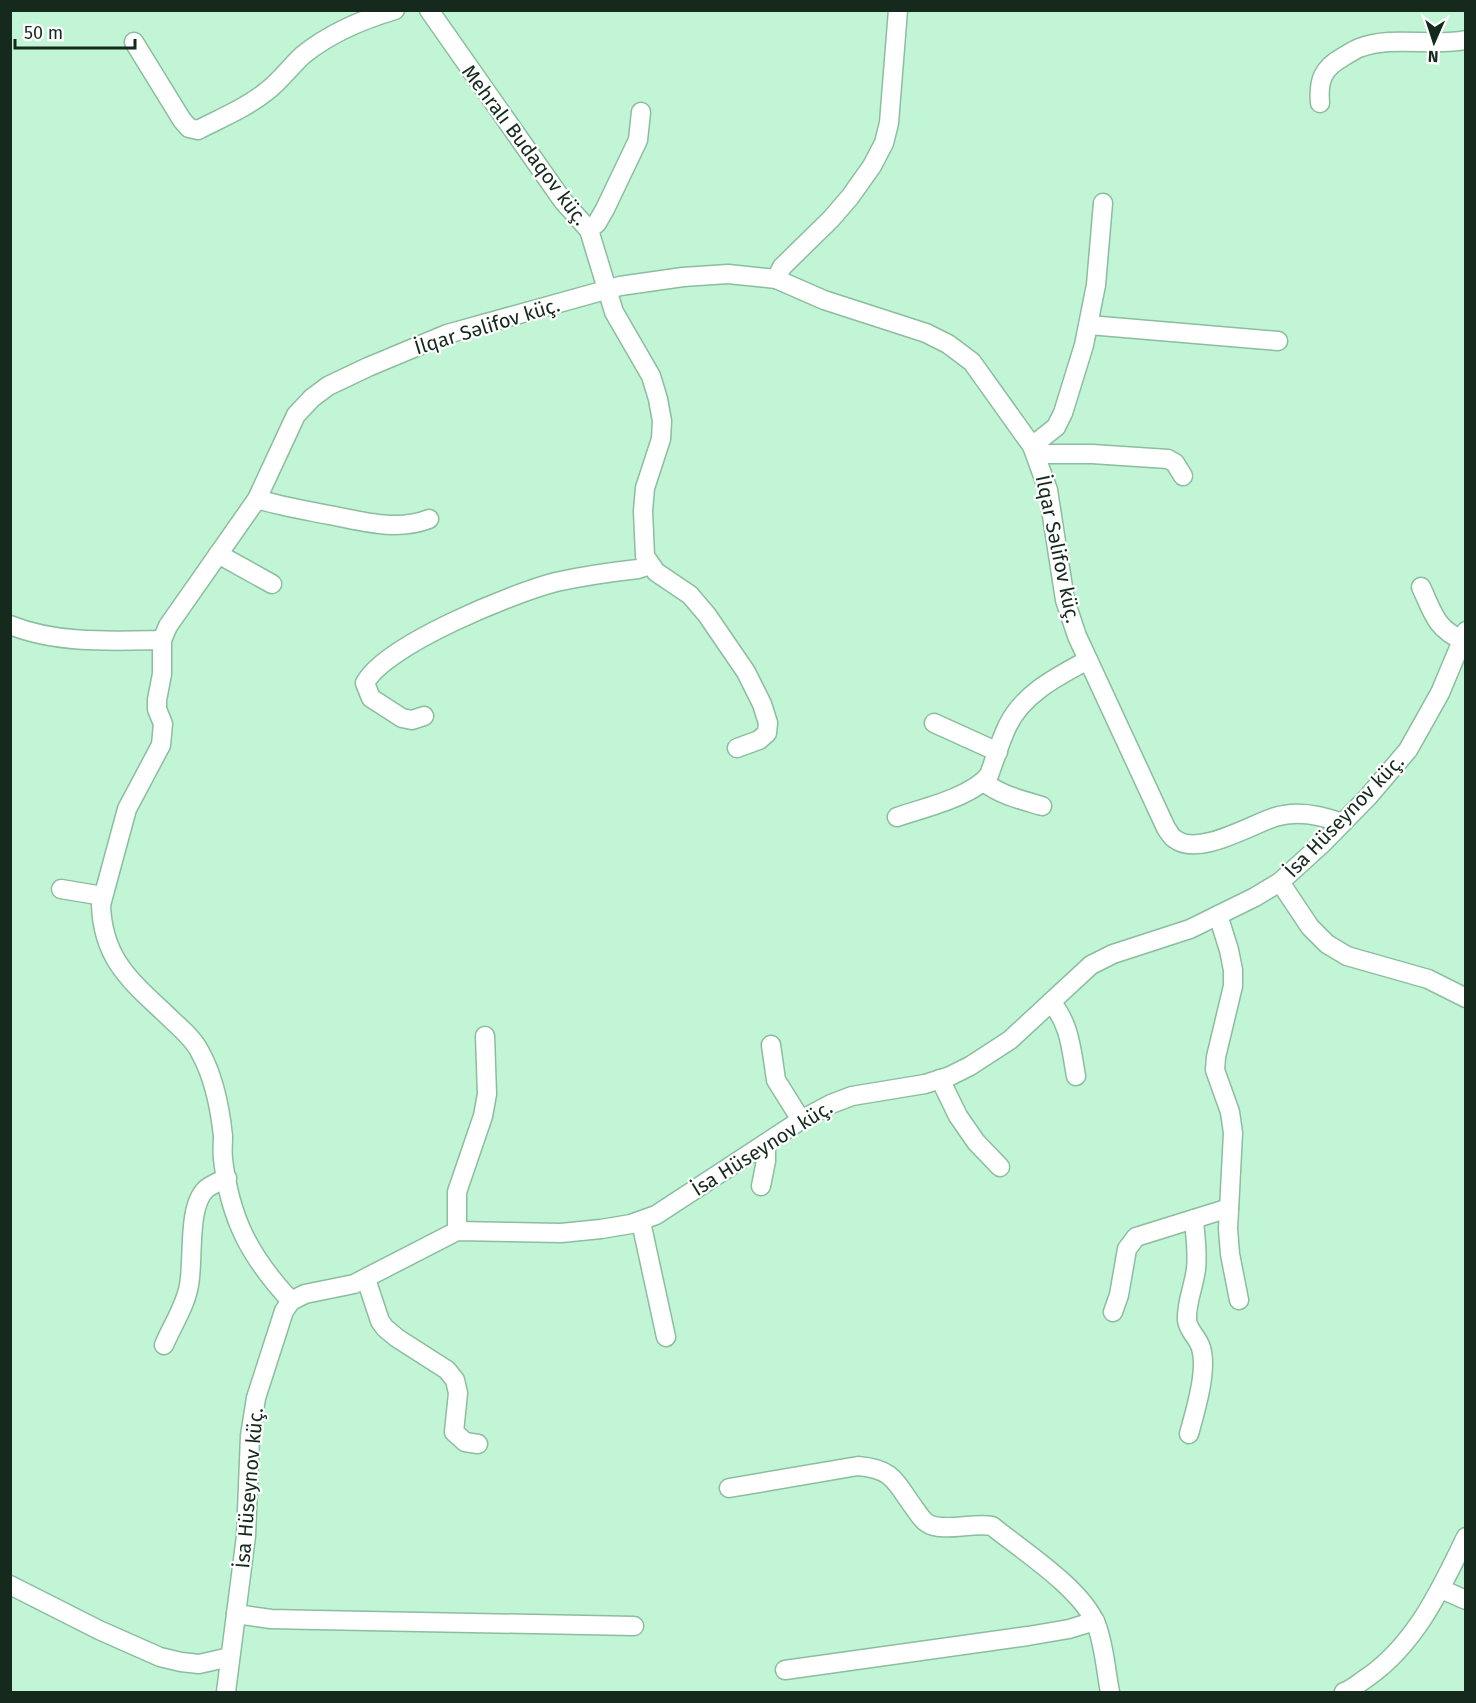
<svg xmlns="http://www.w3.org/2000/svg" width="1476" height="1703" viewBox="0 0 1476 1703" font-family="'Fira Sans',sans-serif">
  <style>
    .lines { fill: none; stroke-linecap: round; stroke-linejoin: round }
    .minor-casing { stroke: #8bbd9f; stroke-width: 21 }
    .minor { stroke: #fff; stroke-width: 18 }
    .labels { text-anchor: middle; stroke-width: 4.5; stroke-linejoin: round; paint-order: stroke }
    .street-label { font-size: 20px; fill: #15291d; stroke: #fff }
  </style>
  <rect width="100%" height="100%" fill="#c1f5d5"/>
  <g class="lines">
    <g class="minor-casing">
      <g id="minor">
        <path d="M429,10L563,201L589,230L614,312L651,376L658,399L662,421L661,439L645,488L643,511L645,556L656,572L690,595L707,615L746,672L762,704L768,723L767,733L759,740L737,748"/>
        <path d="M134,42L182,120L189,128L198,130C221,118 246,108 267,91C280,81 291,66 303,55C329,34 364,19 395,10"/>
        <path d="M1320,103C1318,80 1323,68 1343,57C1348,54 1354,50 1359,48C1393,35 1431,47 1466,40"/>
        <path d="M589,230L597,223L605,209L638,140L641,112"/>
        <path d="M776,279L782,267L831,219L850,197L872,166L884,143L889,123L898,10"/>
        <path d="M1089,325L1278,341"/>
        <path d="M1032,446L1056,427L1063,413L1084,345L1096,285L1103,203"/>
        <path d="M1036,454H1092L1168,459L1175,463L1183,476"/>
        <path d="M257,499C280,506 304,510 329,515C362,521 396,532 429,519"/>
        <path d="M218,554L272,584"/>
        <path d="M1421,587C1433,612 1435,628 1462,640"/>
        <path d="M10,625C57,644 112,641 162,640"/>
        <path d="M424,716L412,720L402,718L371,698L365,683C385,645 513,593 556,582C583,576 611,572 638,569L650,565"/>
        <path d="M934,723L998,752"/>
        <path d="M984,782C1000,795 1022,800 1042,806"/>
        <path d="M897,817C923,808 972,797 989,775C995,759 1000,742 1007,727C1022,694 1058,676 1088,660"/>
        <path d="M1280,882L1310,927L1327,944L1347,956L1428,979L1466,998"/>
        <path d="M61,889L103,896"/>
        <path d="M1218,915L1229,950L1233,970V986L1216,1057L1215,1070L1230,1112L1233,1133L1228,1229L1230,1254L1239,1300"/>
        <path d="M1051,1002C1070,1024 1071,1049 1076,1076"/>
        <path d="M771,1045L776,1080L801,1120"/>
        <path d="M940,1079L958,1116L976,1142L1000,1167"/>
        <path d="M761,1186L766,1161V1143"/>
        <path d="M641,1222L666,1337"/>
        <path d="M457,1231V1192L483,1116L487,1094L485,1036"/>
        <path d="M366,1279L380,1321L385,1328L397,1338L447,1370L455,1380L458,1393L454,1432L465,1442L478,1444"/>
        <path d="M291,1301C250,1257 230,1219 223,1159C222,1151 223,1144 223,1136C220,1108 214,1077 200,1052C194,1040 183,1030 173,1021C135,984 103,963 101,905L127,809L161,745L163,724L157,709V700L162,674V640L168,626L257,499L296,415L312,398L328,386L368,367L447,334L620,286L683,277L728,274L776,279L824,300L926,333L948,344L972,362L1032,446L1048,490L1065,600L1077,636L1166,828C1169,832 1171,837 1175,839C1198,857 1250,825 1275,817C1297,810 1321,815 1342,823"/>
        <path d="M1113,1312L1119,1295L1127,1249L1136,1237L1229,1208"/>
        <path d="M164,1345C172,1326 186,1305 189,1285C194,1259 187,1207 206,1189C211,1185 220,1181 227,1178"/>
        <path d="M1189,1434C1195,1412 1208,1370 1201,1348C1198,1337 1188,1331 1187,1320C1186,1303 1194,1286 1196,1269C1198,1253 1195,1235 1194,1219"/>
        <path d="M729,1488L858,1466C894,1469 895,1482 915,1509C918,1513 922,1520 927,1523C941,1533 974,1522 992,1526C1023,1551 1081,1588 1096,1624C1104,1643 1106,1672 1110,1692"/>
        <path d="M10,1585L99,1630L160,1657L181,1662L199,1664L230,1657"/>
        <path d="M1441,1589L1466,1600"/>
        <path d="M236,1614L271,1619L316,1620L634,1626"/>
        <path d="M785,1670L1028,1636L1069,1629L1095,1621"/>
        <path d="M226,1692L246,1536L250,1436L256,1398L284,1311L291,1301L305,1294L354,1284L457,1231L561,1233L601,1229L631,1224L656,1215L801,1120L831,1104L852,1096L925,1084L950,1076L970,1066L1010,1040L1091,965L1113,954L1190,929L1255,897L1280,882L1324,842L1368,797L1408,750L1440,693L1466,631"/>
        <path d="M1344,1692C1353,1689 1360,1682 1368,1677C1416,1643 1441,1589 1466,1537"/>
      </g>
    </g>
    <use href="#minor" class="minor"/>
  </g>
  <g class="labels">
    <g class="street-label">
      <text transform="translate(525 145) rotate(53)" y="7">Mehralı Budaqov küç.</text>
      <text transform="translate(487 326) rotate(-17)" y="7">İlqar Səlifov küç.</text>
      <text transform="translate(1058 549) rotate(78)" y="7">İlqar Səlifov küç.</text>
      <text transform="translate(1344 816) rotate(-46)" y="7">İsa Hüseynov küç.</text>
      <text transform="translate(762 1148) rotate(-32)" y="7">İsa Hüseynov küç.</text>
      <text transform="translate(249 1488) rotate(-85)" y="7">İsa Hüseynov küç.</text>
    </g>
  </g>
  <rect width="1476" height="1703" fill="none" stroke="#15291d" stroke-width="24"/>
  <g transform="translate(1434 42) rotate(183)" stroke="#ffffff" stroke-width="4.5" paint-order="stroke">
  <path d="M0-4.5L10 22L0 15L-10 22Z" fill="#15291d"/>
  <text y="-9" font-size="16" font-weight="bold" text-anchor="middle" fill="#15291d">N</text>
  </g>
  <path d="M15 39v9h120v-9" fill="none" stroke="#15291d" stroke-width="3"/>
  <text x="24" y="39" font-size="18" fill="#15291d" stroke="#ffffff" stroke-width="4.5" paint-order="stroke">50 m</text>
</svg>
